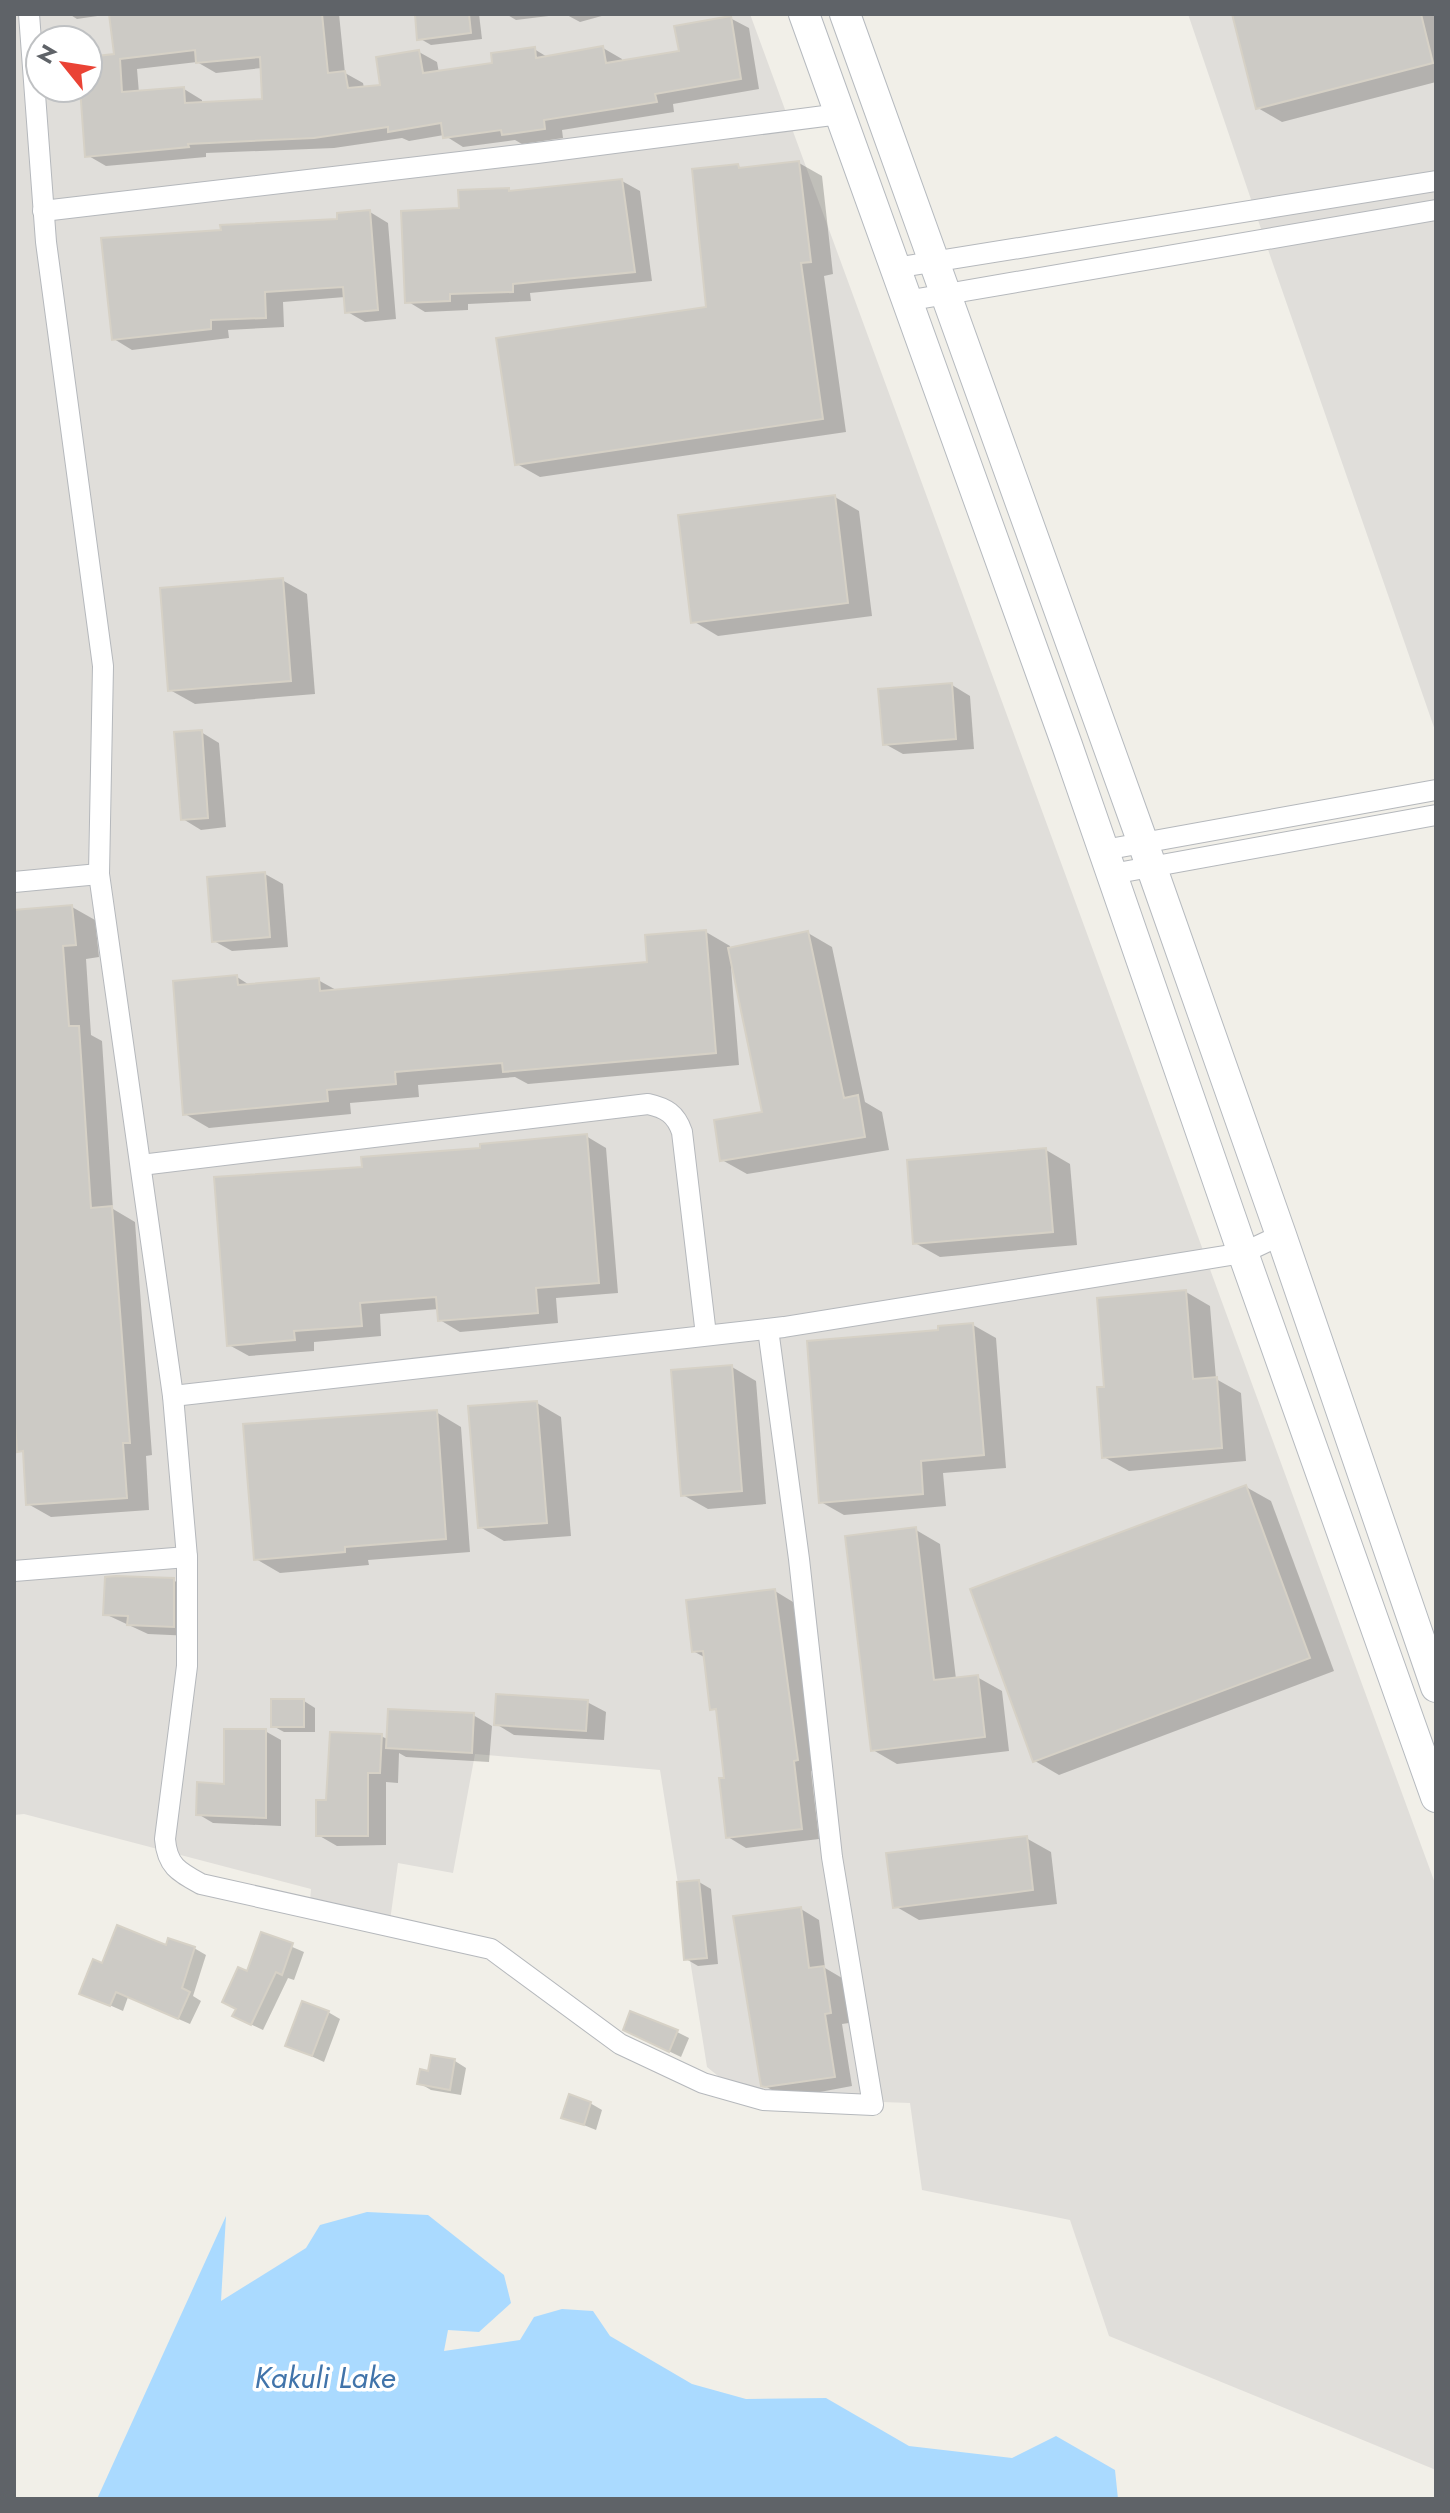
<svg xmlns="http://www.w3.org/2000/svg" width="1450" height="2513" viewBox="0 0 1450 2513" font-family="Jost,sans-serif">
  <style>
    .industrial { fill: #e0deda; fill-rule: evenodd }
    .water { fill: #aadaff }
    .shadow { fill: #0003; fill-rule: evenodd }
    .building { fill: #cccac5; stroke: #d6d1c6; stroke-width: 2; fill-rule: evenodd }
    .lines { fill: none; stroke-linecap: round; stroke-linejoin: round }
    .street-casing { stroke: #b5b8bc; stroke-width: 22 }
    .secondary-casing { stroke: #b6babf; stroke-width: 32 }
    .street { stroke: #fff; stroke-width: 20 }
    .secondary { stroke: #fff; stroke-width: 30 }
    .labels { text-anchor: middle; stroke-width: 7; stroke-linejoin: round; paint-order: stroke }
    .water-label { font-size: 30px; font-style: italic; fill: #4174aa; stroke: #fff }
  </style>
  <rect width="100%" height="100%" fill="#f1efe8"/>
  <g class="industrial">
    <path d="M14,14H750L1436,1886V2470L1109,2336L1070,2220L922,2190L910,2103L744,2097L707,2067L660,1770L475,1754L453,1873L398,1863L389,1928L309,1914L311,1889L24,1814L14,1815ZM40,40H88V88H40Z"/>
    <path d="M1188,14H1436V733L1273,264Z"/>
  </g>
  <path class="water" d="M367,2212L428,2215L504,2275L511,2303L479,2332L448,2330L444,2351L520,2340L534,2317L562,2309L593,2311L610,2336L692,2384L746,2399L826,2398L909,2446L1012,2458L1056,2436L1115,2470L1118,2499H97L226,2216L221,2301L306,2248L320,2225Z"/>
  <g class="shadow">
    <path d="M69,14H339L345,73L363,83L364,88L383,86L419,52L437,62L439,73L494,65L534,49L549,58L603,48L622,59V62L681,53L730,18L749,28L759,89L673,104L674,112L562,130L563,138L522,144L515,140L463,147L444,135L409,141L402,138L334,148L206,153V157L106,166L87,155L82,90L79,88H88V59L116,56L111,14L77,19ZM197,62L216,73L262,68L264,101L202,104V100L184,89L139,93L137,69Z"/>
    <path d="M417,14H479L482,39L431,45L419,38Z"/>
    <path d="M506,14H565L516,20Z"/>
    <path d="M565,14H609L580,22Z"/>
    <path d="M1234,14H1436V82L1282,122L1258,108Z"/>
    <path d="M799,163L822,176L833,274L824,276L846,432L540,477L517,464L708,308L738,166L744,170Z"/>
    <path d="M622,181L640,191L652,281L530,293L531,301L468,304V310L425,312L407,301L461,210L508,190L514,193Z"/>
    <path d="M370,212L388,223L396,319L365,322L346,311L345,297L283,302L284,327L228,330L229,338L132,350L114,339L340,221Z"/>
    <path d="M835,497L859,511L872,616L718,636L693,621Z"/>
    <path d="M282,580L307,594L315,694L195,704L170,690Z"/>
    <path d="M952,685L970,696L974,749L903,754L885,744Z"/>
    <path d="M201,732L219,743L226,827L201,830L183,819Z"/>
    <path d="M265,874L283,884L288,947L232,951L214,941Z"/>
    <path d="M72,907L95,920L99,957L86,959L91,1035L102,1041L113,1209L135,1222L152,1455L146,1456L149,1510L51,1517L28,1504L25,1454L19,1450L14,1379V912Z"/>
    <path d="M706,932L730,946V950L808,933L832,947L865,1102L882,1112L889,1150L747,1174L722,1160L764,1113L734,967H731L739,1065L528,1084L515,1077L418,1085L419,1097L350,1103L351,1114L209,1128L185,1114L237,977L251,986L318,980L338,991L649,964Z"/>
    <path d="M586,1136L606,1148L618,1293L556,1298L558,1323L460,1332L440,1320L439,1309L380,1314L381,1336L314,1342V1351L249,1356L229,1345L364,1169Z"/>
    <path d="M1046,1150L1070,1164L1077,1245L940,1257L915,1243Z"/>
    <path d="M1186,1292L1210,1306L1216,1379L1241,1393L1246,1461L1129,1471L1104,1457L1106,1388Z"/>
    <path d="M973,1325L996,1338L1006,1468L943,1473L946,1506L844,1515L821,1502L940,1332Z"/>
    <path d="M732,1367L756,1381L766,1504L708,1509L683,1495Z"/>
    <path d="M537,1403L561,1417L571,1536L504,1541L480,1527Z"/>
    <path d="M436,1412L461,1427L470,1552L368,1560L369,1565L280,1573L256,1559Z"/>
    <path d="M1246,1487L1271,1501L1334,1671L1059,1775L1035,1761Z"/>
    <path d="M916,1530L940,1544L956,1679L977,1677L1002,1691L1009,1751L897,1764L873,1750Z"/>
    <path d="M173,1580L192,1591V1636L148,1634L105,1614Z"/>
    <path d="M775,1591L793,1602L816,1770L811,1771L819,1839L746,1848L728,1837L726,1779L719,1712L712,1708L706,1658L693,1651Z"/>
    <path d="M304,1701L315,1708V1732H284L273,1726Z"/>
    <path d="M587,1702L606,1712L604,1740L514,1735L496,1724Z"/>
    <path d="M473,1715L492,1726L489,1762L406,1757L399,1753L398,1783L386,1782V1845L337,1846L318,1835L328,1802L381,1736L389,1740Z"/>
    <path d="M265,1731L281,1740V1826L213,1823L198,1814L226,1786Z"/>
    <path d="M1026,1838L1051,1852L1057,1904L919,1920L895,1906Z"/>
    <path d="M699,1882L711,1889L718,1964L698,1966L686,1959Z"/>
    <path d="M801,1909L819,1920L825,1968L842,1978L849,2023L842,2024L852,2086L793,2097L781,2095L763,2085Z"/>
    <path d="M262,1934L304,1952L294,1980L288,1978L263,2030L246,2022L238,2009Z"/>
    <path d="M167,1948H194L206,1955L193,1996L201,2001L190,2024L128,1997L123,2011L82,1993Z"/>
    <path d="M328,2012L340,2019L324,2062L287,2045Z"/>
    <path d="M677,2032L689,2038L681,2057L637,2036Z"/>
    <path d="M433,2057L455,2061L466,2068L461,2095L431,2090L419,2083L430,2073Z"/>
    <path d="M590,2103L602,2110L596,2130L564,2117Z"/>
  </g>
  <g class="building">
    <path d="M109,14H322L328,73L345,71L348,88L380,85L376,57L419,50L423,73L492,63L491,53L535,47L536,58L603,46L606,63L679,51L674,26L731,16L741,79L655,94L657,102L544,120L545,129L502,135L501,130L443,138L441,123L388,132V127L314,138L188,144L189,147L85,157L80,88H88V57L114,54ZM195,50L196,63L260,57L262,99L185,103L184,87L122,92L120,59Z"/>
    <path d="M415,14H469L471,33L417,40Z"/>
    <path d="M1232,14H1421L1433,63L1256,109Z"/>
    <path d="M799,161L811,262L801,263L823,419L515,465L496,338L706,307L692,169L738,164L739,168Z"/>
    <path d="M622,179L635,272L513,284V292L450,294V301L405,303L401,211L459,208L458,190L509,188V191Z"/>
    <path d="M370,210L378,310L345,313L343,287L265,292L266,318L211,320V329L112,340L101,238L221,230L220,225L337,219V213Z"/>
    <path d="M835,495L848,603L691,623L678,515Z"/>
    <path d="M283,578L291,681L168,691L160,588Z"/>
    <path d="M952,683L956,739L883,745L878,689Z"/>
    <path d="M202,730L208,818L181,820L174,732Z"/>
    <path d="M265,872L270,937L212,942L207,877Z"/>
    <path d="M72,905L76,945L63,946L69,1026H79L91,1208L112,1206L130,1443H123L127,1498L26,1505L23,1451L17,1452L14,1407V910Z"/>
    <path d="M706,930L716,1053L503,1072L502,1063L395,1072L396,1084L327,1090L328,1101L183,1115L173,981L237,975L238,985L319,978L320,991L647,962L645,935Z"/>
    <path d="M808,931L844,1098L858,1095L865,1137L720,1161L714,1120L762,1112L728,948Z"/>
    <path d="M587,1134L599,1283L536,1288L538,1313L438,1321L436,1297L360,1303L362,1326L294,1331L295,1340L227,1346L214,1177L362,1167L361,1157L480,1148V1144Z"/>
    <path d="M1046,1148L1053,1232L913,1244L907,1160Z"/>
    <path d="M1186,1290L1193,1379L1217,1377L1222,1448L1102,1458L1097,1387H1104L1097,1298Z"/>
    <path d="M973,1323L984,1455L921,1461L923,1494L819,1503L807,1341L938,1330V1326Z"/>
    <path d="M732,1365L742,1491L681,1496L671,1370Z"/>
    <path d="M537,1401L547,1523L478,1528L468,1406Z"/>
    <path d="M437,1410L446,1539L345,1547V1552L254,1560L243,1424Z"/>
    <path d="M1246,1485L1310,1658L1033,1762L970,1589Z"/>
    <path d="M916,1527L934,1680L978,1675L985,1737L871,1751L845,1536Z"/>
    <path d="M116,1576L174,1578V1627L127,1625L128,1616L103,1615L105,1577Z"/>
    <path d="M775,1589L798,1760L794,1761L802,1829L726,1838L719,1778H724L716,1709L710,1710L703,1651L692,1652L686,1600Z"/>
    <path d="M496,1694L588,1700L586,1731L494,1725Z"/>
    <rect x="271" y="1699" width="33" height="28"/>
    <path d="M388,1709L474,1713L472,1753L386,1748Z"/>
    <path d="M224,1729H266V1818L196,1815L197,1782L224,1784Z"/>
    <path d="M330,1732L382,1734L380,1773H368V1836H316V1800H326Z"/>
    <path d="M1027,1836L1033,1890L893,1908L886,1853Z"/>
    <path d="M699,1880L707,1958L684,1960L677,1882Z"/>
    <path d="M801,1907L809,1968L824,1966L831,2013L825,2014L835,2077L765,2087L761,2086L733,1916Z"/>
    <path d="M117,1925L166,1945L168,1938L195,1947L182,1988L190,1992L178,2019L116,1992L110,2006L79,1994L93,1959L102,1963Z"/>
    <path d="M261,1932L293,1943L282,1975L276,1972L251,2025L232,2016L236,2009L222,2002L238,1967L247,1971Z"/>
    <path d="M302,2001L329,2011L312,2056L285,2046Z"/>
    <path d="M630,2011L678,2030L669,2052L623,2030Z"/>
    <path d="M431,2055L455,2059L450,2090L417,2084L420,2069L428,2071Z"/>
    <path d="M569,2094L591,2102L584,2125L561,2118Z"/>
  </g>
  <g class="lines">
    <g class="street-casing">
      <g id="street">
        <path d="M29,14L46,242L103,666L99,874L173,1396L187,1557V1666L165,1839C167,1866 179,1872 201,1884L491,1949L620,2044L703,2083L763,2100L873,2105L832,1857L799,1559L768,1329"/>
        <path d="M43,211L537,153L840,114"/>
        <path d="M895,268L1436,181"/>
        <path d="M906,301L1436,210"/>
        <path d="M1104,850L1436,790"/>
        <path d="M1112,874L1436,815"/>
        <path d="M14,882L99,874"/>
        <path d="M141,1165L648,1104C666,1108 676,1114 682,1132L706,1335"/>
        <path d="M173,1396L784,1327L1243,1253L1281,1235"/>
        <path d="M14,1571L187,1557"/>
      </g>
    </g>
    <g class="secondary-casing">
      <g id="secondary">
        <path d="M804,14L1067,745L1243,1253L1436,1797"/>
        <path d="M845,14L1143,843L1281,1235L1436,1687"/>
      </g>
    </g>
    <use href="#street" class="street"/>
    <use href="#secondary" class="secondary"/>
  </g>
  <g class="labels">
    <g class="water-label">
      <text x="325" y="2388">Kakuli Lake</text>
    </g>
  </g>
  <rect width="1450" height="2513" fill="none" stroke="#5f6368" stroke-width="32"/>
  <g transform="translate(64 64) rotate(300)"><circle r="38" fill="#ffffff" stroke="#bfc1c3" stroke-width="2"/>
  <path d="M0-6L14 30L0 20L-14 30Z" fill="#ea4335"/>
  <text y="-12" font-size="22" font-weight="bold" text-anchor="middle" fill="#5f6368">N</text>
  </g>
</svg>
